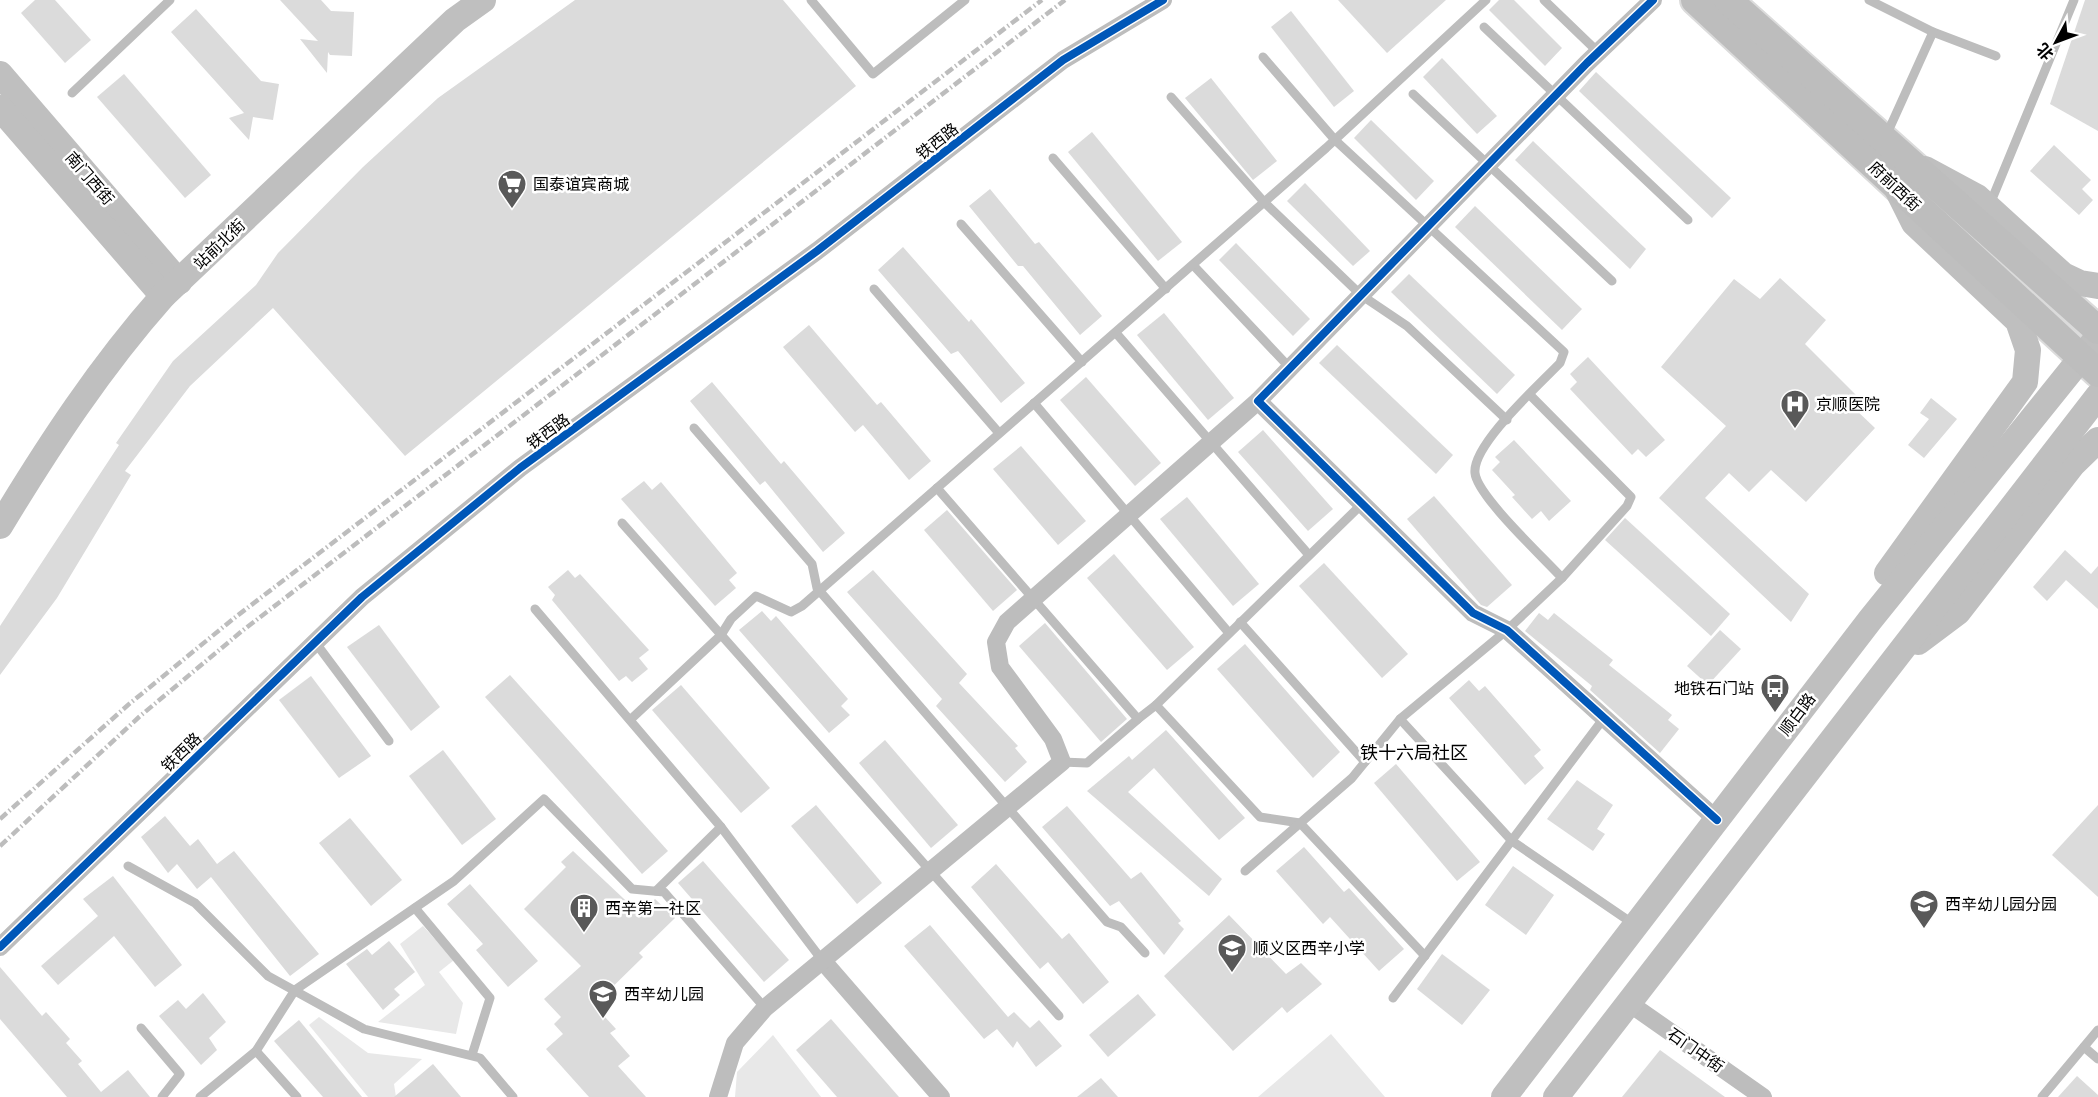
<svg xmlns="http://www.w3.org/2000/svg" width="2098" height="1097" viewBox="0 0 2098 1097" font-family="Raleway,'Noto Sans SC',sans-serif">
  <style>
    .green { fill: #e8e8e8 }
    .building { fill: #dbdbdb }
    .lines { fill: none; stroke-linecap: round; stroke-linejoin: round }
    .primary-casing { stroke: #dbdbdb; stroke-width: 32 }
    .lane { stroke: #bdbdbd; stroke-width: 9 }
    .street { stroke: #bdbdbd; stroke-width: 18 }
    .secondary { stroke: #bfbfbf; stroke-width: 26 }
    .primary { stroke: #bdbdbd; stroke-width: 28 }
    .rail { stroke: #bdbdbd; stroke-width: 4.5; stroke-dasharray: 9 3 1.5 3; stroke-linecap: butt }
    .cycleway-casing { stroke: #fff; stroke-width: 11 }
    .cycleway { stroke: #0057b8; stroke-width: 8 }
    .labels { text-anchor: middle; stroke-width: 5; stroke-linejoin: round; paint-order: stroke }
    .street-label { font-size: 16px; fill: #000; stroke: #fff }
    .poi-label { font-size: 16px; fill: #000; stroke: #fff; text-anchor: start }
    .neighbourhood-label { font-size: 18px; fill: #000; stroke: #fff }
  </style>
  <rect width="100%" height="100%" fill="#fff"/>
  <g class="green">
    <path d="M423,926L454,960L439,972L463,1003L456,1034L378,1022L425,985L400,944Z"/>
    <path d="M319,1017L368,1053L422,1059L394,1084L396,1097H368L309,1025Z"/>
    <path d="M1331,1034L1385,1097H1258Z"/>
    <path d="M773,1035L821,1097H735L737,1072Z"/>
  </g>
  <g class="building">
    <path d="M35,0H55L91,40L65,63L21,13Z"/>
    <path d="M280,0H321L331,11L354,12L352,56L330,55L328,52L327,73L300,39L318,41Z"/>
    <path d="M575,0H783L856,86L405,456L273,308L190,386L125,471L131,475L57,598L0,675V626L119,445L116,443L173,361L256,285L278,253L363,167L438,98Z"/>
    <path d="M1338,0H1446L1387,53Z"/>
    <path d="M1499,0H1514L1562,48L1545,66L1489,10Z"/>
    <path d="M2085,0H2098V131L2050,104Z"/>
    <path d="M196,9L261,81L279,84L273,120L253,117L249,140L229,118L244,113L171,32Z"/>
    <path d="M1291,11L1354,91L1334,107L1271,27Z"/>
    <path d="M1442,58L1497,116L1477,134L1423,77Z"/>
    <path d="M1596,72L1731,198L1712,218L1579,91Z"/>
    <path d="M124,74L211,175L185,198L97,97Z"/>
    <path d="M1211,78L1277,161L1253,180L1185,98Z"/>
    <path d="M1371,120L1434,181L1416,200L1354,138Z"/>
    <path d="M1092,132L1182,242L1158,261L1068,152Z"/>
    <path d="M1533,141L1646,249L1630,269L1515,160Z"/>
    <path d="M2054,145L2091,180L2082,189L2093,200L2079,215L2030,171Z"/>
    <path d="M1305,183L1370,251L1353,266L1287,201Z"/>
    <path d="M990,189L1035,244L1039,242L1102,316L1080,335L1023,266H1018L969,206Z"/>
    <path d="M1475,206L1582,309L1562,330L1455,227Z"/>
    <path d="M1236,243L1310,319L1293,336L1219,260Z"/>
    <path d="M903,247L969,322L971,319L1025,383L1001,403L958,351L951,354L878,270Z"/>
    <path d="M1409,274L1515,375L1497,394L1391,292Z"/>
    <path d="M1780,278L1826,320L1805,344L1860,399L1854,408L1875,428L1806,502L1771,470L1749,492L1729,473L1705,498L1809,594L1791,622L1659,498L1726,426L1661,367L1734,279L1760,299Z"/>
    <path d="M1164,313L1234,398L1208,420L1137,335Z"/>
    <path d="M809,325L877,405L881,402L931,461L909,480L863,425L855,432L783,347Z"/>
    <path d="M1337,345L1453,455L1436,474L1319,363Z"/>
    <path d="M1588,357L1665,440L1646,457L1638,449L1632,455L1570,389L1577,382L1570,374Z"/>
    <path d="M1086,377L1161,463L1135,486L1060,400Z"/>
    <path d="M712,382L781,464L784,461L845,533L823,552L765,481L760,485L690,401Z"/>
    <path d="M1931,398L1957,419L1924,458L1908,445L1929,419L1920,413Z"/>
    <path d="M1263,430L1333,509L1308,531L1238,452Z"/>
    <path d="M1514,440L1571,501L1549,521L1541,511L1532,519L1512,497L1515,495L1492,470L1500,462L1495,457Z"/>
    <path d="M1021,446L1086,521L1058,545L993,469Z"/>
    <path d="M644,481L652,490L661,482L737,573L729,580L736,588L715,606L621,499Z"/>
    <path d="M1434,496L1512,585L1487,607L1481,605L1407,519Z"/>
    <path d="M1187,497L1259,584L1233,606L1160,519Z"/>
    <path d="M947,510L1017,590L993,611L924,530Z"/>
    <path d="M1625,518L1730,614L1711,636L1605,540Z"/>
    <path d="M2065,550L2091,574L2098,566V609L2066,580L2047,601L2033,587Z"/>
    <path d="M1114,554L1194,647L1167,670L1087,578Z"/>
    <path d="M1324,563L1408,654L1382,678L1299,586Z"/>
    <path d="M568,570L575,578L580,574L649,650L639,658L648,669L632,682L626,676L619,681L552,600L555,595L548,587Z"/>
    <path d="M873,570L967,674L959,683L1018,746L1015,748L1027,762L1005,782L936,706L942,699L847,592Z"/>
    <path d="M762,611L771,621L776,616L848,699L841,706L850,715L829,733L739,630Z"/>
    <path d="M1539,613L1548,620L1554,613L1613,660L1609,665L1672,715L1668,720L1679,729L1660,753L1590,690L1592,686L1525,631Z"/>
    <path d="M1045,623L1127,719L1101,742L1019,646Z"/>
    <path d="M379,625L440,707L411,731L347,647Z"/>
    <path d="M1720,630L1741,649L1708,685L1687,666Z"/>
    <path d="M1245,644L1340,752L1313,778L1217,669Z"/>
    <path d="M510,675L668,851L642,874L485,697Z"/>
    <path d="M311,676L371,756L339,778L279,700Z"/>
    <path d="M1469,680L1479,691L1485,686L1541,750L1534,756L1544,768L1525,785L1449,698Z"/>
    <path d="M681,685L770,788L741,813L652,710Z"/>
    <path d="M1166,730L1245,818L1219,840L1154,768L1128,792L1222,879L1209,896L1087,791L1129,756L1132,760Z"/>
    <path d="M885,740L958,825L931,848L859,763Z"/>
    <path d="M443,750L496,819L462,845L409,776Z"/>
    <path d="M1396,764L1480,862L1457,881L1374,783Z"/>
    <path d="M1577,780L1613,805L1597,829L1605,834L1593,851L1547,819Z"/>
    <path d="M816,805L882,883L857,904L791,826Z"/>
    <path d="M2098,805V897L2052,855Z"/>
    <path d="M1067,806L1131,879L1141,872L1181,921L1178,923L1184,929L1164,955L1119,901L1110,906L1042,827Z"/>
    <path d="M165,816L190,846L198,839L217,864L234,851L319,954L290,976L211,877L197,889L177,864L168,873L141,837Z"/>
    <path d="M350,818L402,880L371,906L319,843Z"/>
    <path d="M1304,847L1344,892L1349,888L1404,949L1379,971L1330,917L1323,924L1276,871Z"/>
    <path d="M573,851L640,914L655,899L675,918L639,953L643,957L594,1005L616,1029L610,1033L630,1056L618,1066L646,1097H589L546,1049L563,1034L554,1024L561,1017L544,999L581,966L524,909L566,867L561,862Z"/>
    <path d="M703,861L789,960L764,982L678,883Z"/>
    <path d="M996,864L1062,939L1069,933L1109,982L1083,1004L1048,962L1040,969L971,887Z"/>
    <path d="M1513,866L1554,895L1526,935L1485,905Z"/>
    <path d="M113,876L182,965L155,987L114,936L58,985L41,966L98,916L83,899Z"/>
    <path d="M470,884L538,961L508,987L476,950L483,944L447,904Z"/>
    <path d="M1229,915L1286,974L1301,963L1322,984L1287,1013L1282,1007L1233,1051L1164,976Z"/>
    <path d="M930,925L1008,1017L1014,1012L1030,1028L1039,1020L1062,1046L1036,1067L1017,1041L1013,1048L997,1029L984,1039L904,946Z"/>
    <path d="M389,941L415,972L394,989L400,995L383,1010L346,964L367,949L372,955Z"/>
    <path d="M1442,954L1490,990L1462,1025L1417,989Z"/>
    <path d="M0,967L42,1016L46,1012L70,1039L66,1043L82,1061L78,1064L101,1092L128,1070L150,1097H67L0,1019Z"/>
    <path d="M203,993L226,1022L209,1038L217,1050L201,1065L159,1016L178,1000L186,1009Z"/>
    <path d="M1138,994L1156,1015L1108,1057L1089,1035Z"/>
    <path d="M831,1019L899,1097H837L796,1050Z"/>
    <path d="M299,1020L362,1097H323L274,1041Z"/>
    <path d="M1660,1050L1725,1097H1622Z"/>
    <path d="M433,1064L461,1097H394Z"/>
    <path d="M2077,1076L2098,1095V1097H2058Z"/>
    <path d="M1101,1078L1118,1097H1077Z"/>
  </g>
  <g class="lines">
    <g class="primary-casing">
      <g id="primary">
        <path d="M1695,0L2098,373"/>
        <path d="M1728,0L2098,330"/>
      </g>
    </g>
    <g class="lane">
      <path d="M811,0L873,74L965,0"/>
      <path d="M1544,0L1598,52"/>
      <path d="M1869,0L1933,32L1996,56"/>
      <path d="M1484,27L1688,220"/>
      <path d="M72,93L170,0"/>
      <path d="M1413,94L1612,281"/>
      <path d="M1171,97L1264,202L1361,295L1407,326L1507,420"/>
      <path d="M1886,136L1933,32"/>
      <path d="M1053,158L1166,289"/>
      <path d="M1990,204L2074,0"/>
      <path d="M961,224L1082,362"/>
      <path d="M1193,265L1290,368"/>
      <path d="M874,289L999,433"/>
      <path d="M1116,333L1309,555"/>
      <path d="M1530,395L1631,497L1627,506L1562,578"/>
      <path d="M1034,403L1229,633"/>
      <path d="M694,428L812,564L817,588L1107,922L1121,927L1145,953"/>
      <path d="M937,488L1138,719L1156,705"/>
      <path d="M1362,504L1156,705L1260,817L1300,823L1425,956"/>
      <path d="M622,523L1059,1016"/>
      <path d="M535,609L721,827L822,960"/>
      <path d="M1240,622L1365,762"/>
      <path d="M315,642L389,741"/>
      <path d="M1400,719L1512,841L1635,925"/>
      <path d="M630,720L721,635L731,619L756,596L791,612L802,606L1326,148L1486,0"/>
      <path d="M1062,762L1087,763L1138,719"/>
      <path d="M128,866L195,903L268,976L364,1029L480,1058L513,1097"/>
      <path d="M1245,871L1352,778L1400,719L1507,630L1562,578C1544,558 1477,496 1475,473C1472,445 1539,385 1560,363L1564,352L1335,140L1263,57"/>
      <path d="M656,891L721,827"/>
      <path d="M415,908L490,998L472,1055"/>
      <path d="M1393,998L1604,718"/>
      <path d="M141,1028L180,1074L162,1097"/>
      <path d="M2084,1047L2098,1059"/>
      <path d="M256,1051L297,1097"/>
      <path d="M200,1097L256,1051L295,990L454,881L544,799L632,889L664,892L765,1008"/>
      <path d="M2042,1097L2098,1030"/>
    </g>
    <g class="street">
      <path d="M1653,0L1587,63L1258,401L1473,613L1507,630L1717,820"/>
      <path d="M0,947L362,597L520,468L817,251L1063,60L1163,0"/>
      <path d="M822,960L941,1097"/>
      <path d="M1629,1003L1763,1097"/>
      <path d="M718,1097L735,1043L765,1008L1062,762L1053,739L1000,667L996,642L1007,622L1258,401"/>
    </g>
    <g class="secondary">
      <path d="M0,74L179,282"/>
      <path d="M0,108L163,296"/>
      <path d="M1925,169L1977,197L2063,275L2080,283L2098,286"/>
      <path d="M0,526C49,445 100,367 163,296L455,20L483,0"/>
      <path d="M1887,573L2025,382L2028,350L2018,321L1914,223L1897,189"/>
      <path d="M1918,642L1958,612L2073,464L2098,440"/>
      <path d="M1504,1097L1870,620L2098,337"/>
      <path d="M1556,1097L2098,396"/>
    </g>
    <use href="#primary" class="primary"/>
    <g class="rail">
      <path d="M0,819L128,705L233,619L1042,0"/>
      <path d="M0,846L139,717L242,631L1065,0"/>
    </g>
    <g class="cycleway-casing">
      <g id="cycleway">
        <path d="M1653,0L1587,63L1258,401L1473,613L1507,630L1717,820"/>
        <path d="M0,947L362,597L520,468L817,251L1063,60L1163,0"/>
      </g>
    </g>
    <use href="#cycleway" class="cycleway"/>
  </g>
  <defs>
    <g id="supermarket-pin" transform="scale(1.5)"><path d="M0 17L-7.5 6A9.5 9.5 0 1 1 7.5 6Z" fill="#595959" stroke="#fff"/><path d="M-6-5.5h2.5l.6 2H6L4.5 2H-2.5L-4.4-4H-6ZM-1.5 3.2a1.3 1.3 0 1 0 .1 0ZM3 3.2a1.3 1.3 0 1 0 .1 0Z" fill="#fff"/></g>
    <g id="hospital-pin" transform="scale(1.5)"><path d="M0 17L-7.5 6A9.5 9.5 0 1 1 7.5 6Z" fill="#595959" stroke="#fff"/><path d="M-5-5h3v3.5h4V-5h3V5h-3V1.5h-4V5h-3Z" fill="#fff"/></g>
    <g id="bus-pin" transform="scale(1.5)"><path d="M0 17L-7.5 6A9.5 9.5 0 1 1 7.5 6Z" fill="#595959" stroke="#fff"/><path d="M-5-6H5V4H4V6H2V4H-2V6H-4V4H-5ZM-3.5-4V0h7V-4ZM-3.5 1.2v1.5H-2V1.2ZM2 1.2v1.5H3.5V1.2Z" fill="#fff"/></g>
    <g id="school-pin" transform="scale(1.5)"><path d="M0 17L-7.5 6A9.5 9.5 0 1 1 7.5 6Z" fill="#595959" stroke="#fff"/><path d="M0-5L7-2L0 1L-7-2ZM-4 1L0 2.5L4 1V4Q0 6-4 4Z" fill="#fff"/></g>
    <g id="building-pin" transform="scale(1.5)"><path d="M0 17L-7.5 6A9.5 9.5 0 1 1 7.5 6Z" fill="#595959" stroke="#fff"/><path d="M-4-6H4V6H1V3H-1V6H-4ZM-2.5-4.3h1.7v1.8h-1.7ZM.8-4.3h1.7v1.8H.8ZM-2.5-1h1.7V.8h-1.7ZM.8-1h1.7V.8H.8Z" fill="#fff"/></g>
  </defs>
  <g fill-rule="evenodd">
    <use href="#supermarket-pin" x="512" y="184"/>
    <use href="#hospital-pin" x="1795" y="404"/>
    <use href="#bus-pin" x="1775" y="688"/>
    <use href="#school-pin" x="1924" y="904"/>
    <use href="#building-pin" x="584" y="908"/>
    <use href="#school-pin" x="1232" y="948"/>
    <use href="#school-pin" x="603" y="994"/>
  </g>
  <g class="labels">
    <g class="street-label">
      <text transform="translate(937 141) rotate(-38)" y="6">铁西路</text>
      <text transform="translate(90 178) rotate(49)" y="6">南门西街</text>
      <text transform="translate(1895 186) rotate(43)" y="6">府前西街</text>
      <text transform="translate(219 244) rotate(-44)" y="6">站前北街</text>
      <text transform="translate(548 431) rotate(-36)" y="6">铁西路</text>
      <text transform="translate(1797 714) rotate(-53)" y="6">顺白路</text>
      <text transform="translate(181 752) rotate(-44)" y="6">铁西路</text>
      <text transform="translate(1696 1050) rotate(35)" y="6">石门中街</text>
    </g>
    <g class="poi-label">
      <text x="533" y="190">国泰谊宾商城</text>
      <text x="1816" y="410">京顺医院</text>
      <text x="1754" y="694" text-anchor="end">地铁石门站</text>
      <text x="1945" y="910">西辛幼儿园分园</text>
      <text x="605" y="914">西辛第一社区</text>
      <text x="1253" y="954">顺义区西辛小学</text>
      <text x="624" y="1000">西辛幼儿园</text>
    </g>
    <g class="neighbourhood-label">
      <text x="1414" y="759">铁十六局社区</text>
    </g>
  </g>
  <g transform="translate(2056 42) rotate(229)" stroke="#ffffff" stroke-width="4.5" paint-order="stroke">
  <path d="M0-4.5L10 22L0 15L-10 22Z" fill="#000000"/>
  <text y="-9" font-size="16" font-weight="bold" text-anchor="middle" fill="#000000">北</text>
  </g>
</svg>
